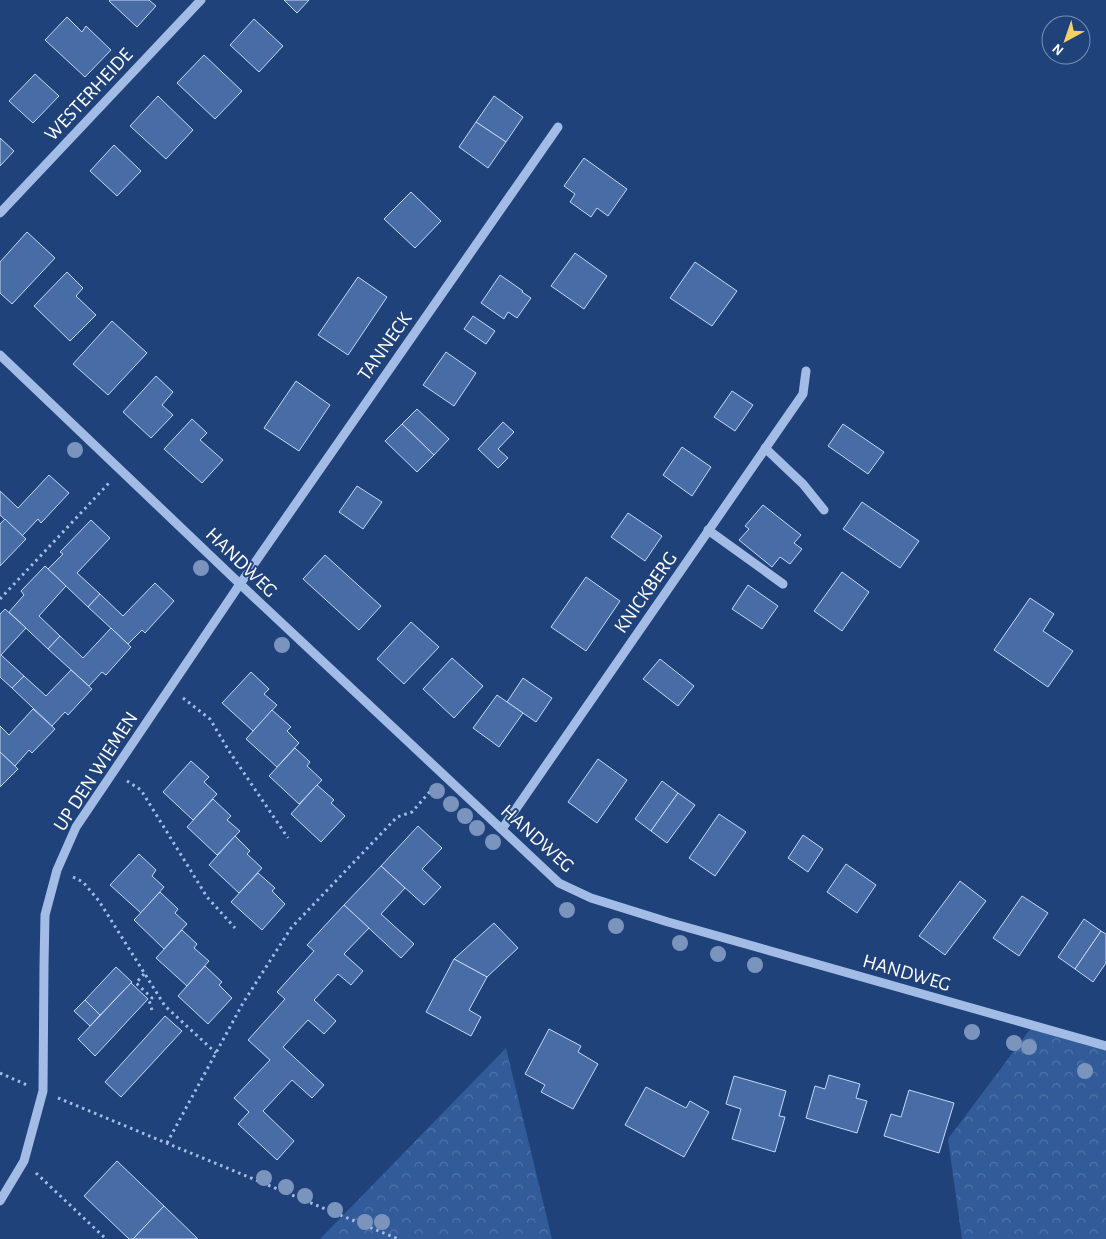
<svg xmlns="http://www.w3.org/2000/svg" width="1106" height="1239" viewBox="0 0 1106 1239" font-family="'Alegreya Sans',sans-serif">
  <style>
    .forest { fill: url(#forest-crowns) }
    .building { fill: #486ca5; stroke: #c5d8f5 }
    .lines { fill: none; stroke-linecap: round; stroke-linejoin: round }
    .path { stroke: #a2bce6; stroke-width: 3; stroke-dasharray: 2.5 4; stroke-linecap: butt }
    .minor { stroke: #a2bce6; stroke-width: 9 }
    .tree { fill: #7b94be }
    .labels { text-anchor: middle; stroke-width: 4; stroke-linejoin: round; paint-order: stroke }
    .street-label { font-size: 20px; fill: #fff; stroke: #20427b }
  </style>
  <defs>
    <pattern id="forest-crowns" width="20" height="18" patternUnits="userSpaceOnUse" patternTransform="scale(1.25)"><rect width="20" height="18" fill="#325b99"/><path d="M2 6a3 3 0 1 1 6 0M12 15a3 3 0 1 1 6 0" fill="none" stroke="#5174a8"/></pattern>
  </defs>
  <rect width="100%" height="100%" fill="#20427b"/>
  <g class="forest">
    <path d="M1031,1028L1106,1046V1239H962L948,1139Z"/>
    <path d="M506,1048L552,1239H320Z"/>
  </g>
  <g class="building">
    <path d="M110,0H149L156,6L137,27L109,1Z"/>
    <path d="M284,0H309L297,13Z"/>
    <path d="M67,17L82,32L86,26L111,50L85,77L45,40Z"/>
    <path d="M254,19L283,46L259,72L230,45Z"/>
    <path d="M204,55L242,91L215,119L177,83Z"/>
    <path d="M35,74L59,96L33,123L9,101Z"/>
    <path d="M158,96L193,130L166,159L130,126Z"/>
    <path d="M494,96L523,117L506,142L476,122Z"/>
    <path d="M476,122L506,142L488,168L459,147Z"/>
    <path d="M0,138L14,151L0,166Z"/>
    <path d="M114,145L141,171L117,196L90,171Z"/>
    <path d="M584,158L627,189L608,216L597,208L591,217L570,202L575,194L564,186Z"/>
    <path d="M411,192L441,221L415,248L384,219Z"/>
    <path d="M27,232L55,258L12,304L0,293V262Z"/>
    <path d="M575,253L607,276L584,309L551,286Z"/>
    <path d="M695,262L737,291L712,326L670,298Z"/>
    <path d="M67,272L83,288L76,296L96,315L70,341L34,306Z"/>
    <path d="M500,275L523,291L522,292L531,298L517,318L508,312L504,319L481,303Z"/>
    <path d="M358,277L387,297L348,355L318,335Z"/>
    <path d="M473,316L495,331L486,344L464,329Z"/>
    <path d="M112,321L147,353L108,395L73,364Z"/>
    <path d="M446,352L476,373L454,406L423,385Z"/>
    <path d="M156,376L173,392L162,405L173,415L151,438L123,412Z"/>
    <path d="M296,381L330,405L299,451L264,428Z"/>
    <path d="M732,391L753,405L735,431L714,417Z"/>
    <path d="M417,409L449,439L434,455L402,424Z"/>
    <path d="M192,419L207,433L200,440L223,460L202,483L164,449Z"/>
    <path d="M503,422L514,432L498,449L508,458L498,468L478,449Z"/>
    <path d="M402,424L434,455L417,472L385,441Z"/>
    <path d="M843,424L884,452L868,474L828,446Z"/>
    <path d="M682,447L711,467L692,496L663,475Z"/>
    <path d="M49,475L69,493L41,523L38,519L22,536L0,515V491L18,508Z"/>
    <path d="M357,486L382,502L363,529L339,512Z"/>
    <path d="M862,502L919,541L900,568L843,529Z"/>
    <path d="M763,505L801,535L794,543L802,549L790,564L780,557L772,567L739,540L749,529L745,526Z"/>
    <path d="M628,513L662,536L645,561L611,537Z"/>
    <path d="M5,519L26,539L0,566V524Z"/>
    <path d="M91,520L110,538L77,573L100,594L88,607L48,569L63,554L60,552Z"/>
    <path d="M325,555L381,606L359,630L303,579Z"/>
    <path d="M45,566L66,586L39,616L60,636L48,649L9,612L24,595L21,591Z"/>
    <path d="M842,572L869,592L842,631L814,611Z"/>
    <path d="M586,577L620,601L586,651L551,627Z"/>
    <path d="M155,583L174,601L145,633L142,630L128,644L88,607L100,594L123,616Z"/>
    <path d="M748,585L778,606L762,629L732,609Z"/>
    <path d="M1030,598L1054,614L1043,631L1073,651L1048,687L994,650Z"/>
    <path d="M5,609L26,628L1,655L24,676L12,688L0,677V614Z"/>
    <path d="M411,622L439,647L404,684L377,659Z"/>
    <path d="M111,628L131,647L106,675L102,672L89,686L48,649L60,636L83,658Z"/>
    <path d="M452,658L483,686L454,718L423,689Z"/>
    <path d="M660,659L694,686L678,706L643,679Z"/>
    <path d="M71,670L92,689L68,715L65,712L52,726L12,688L24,676L46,696Z"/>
    <path d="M251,672L269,689L264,694L277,705L253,731L222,703Z"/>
    <path d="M523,678L552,698L536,722L507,702Z"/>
    <path d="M497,695L523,713L499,747L473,728Z"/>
    <path d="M33,709L55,729L32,753L29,750L15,766L0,752V726L9,735Z"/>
    <path d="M272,710L291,727L287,731L299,743L277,767L246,739Z"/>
    <path d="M295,748L310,762L307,766L322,780L299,804L269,776Z"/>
    <path d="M0,752L18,769L0,787Z"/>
    <path d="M598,759L627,780L597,823L568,802Z"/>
    <path d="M191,761L209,777L204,782L217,794L193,820L163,792Z"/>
    <path d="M662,781L678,793L651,831L635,819Z"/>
    <path d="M317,785L334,800L331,803L345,816L321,842L291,814Z"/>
    <path d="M678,793L695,805L667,843L651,831Z"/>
    <path d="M213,799L231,816L227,820L240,831L217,855L187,827Z"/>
    <path d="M719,814L746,832L715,876L689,858Z"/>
    <path d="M418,826L442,848L422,869L441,887L424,905L381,866Z"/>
    <path d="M803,835L823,849L808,872L788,858Z"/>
    <path d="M235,836L250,851L247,854L262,868L239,893L209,865Z"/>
    <path d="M139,854L156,870L152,876L164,887L141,913L110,885Z"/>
    <path d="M846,864L876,885L857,913L827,892Z"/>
    <path d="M381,866L405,888L381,914L414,944L401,958L344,905Z"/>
    <path d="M258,873L275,888L272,891L285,904L262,930L231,902Z"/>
    <path d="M960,881L986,901L945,955L919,936Z"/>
    <path d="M160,892L178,909L175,913L187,924L164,949L134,920Z"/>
    <path d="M1022,896L1048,913L1019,956L993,938Z"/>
    <path d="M344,905L369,928L344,954L363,971L351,985L338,974L314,1000L336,1021L324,1034L308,1020L283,1047L324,1085L312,1098L292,1080L263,1111L294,1141L277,1160L238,1124L249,1112L234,1098L270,1060L248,1040L285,999L277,992L314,951L307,945Z"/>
    <path d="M1084,919L1101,931L1075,969L1058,957Z"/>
    <path d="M494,923L518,948L487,977L454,959Z"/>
    <path d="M182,930L197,944L194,948L209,961L187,986L156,958Z"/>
    <path d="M1101,931L1106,934V963L1093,982L1075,969Z"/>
    <path d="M454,959L487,977L469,1010L481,1017L471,1036L426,1012Z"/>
    <path d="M205,966L222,982L219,985L232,998L208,1024L178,996Z"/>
    <path d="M116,967L132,982L100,1015L85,1000Z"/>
    <path d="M131,983L148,999L95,1056L78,1039Z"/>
    <path d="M85,1000L100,1015L90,1026L74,1011Z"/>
    <path d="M165,1016L182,1031L121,1097L105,1082Z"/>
    <path d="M549,1029L581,1046L578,1052L598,1064L573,1109L541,1092L545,1085L525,1074Z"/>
    <path d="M829,1075L860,1084L856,1098L867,1101L857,1133L806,1118L815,1086L825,1089Z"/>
    <path d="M734,1076L786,1091L779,1116L785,1117L775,1152L732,1139L741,1109L726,1104Z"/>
    <path d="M646,1087L686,1108L690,1101L709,1112L684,1157L625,1125Z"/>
    <path d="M909,1090L954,1103L939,1153L884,1136L891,1114L901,1117Z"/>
    <path d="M117,1161L164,1206L133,1239H129L84,1196Z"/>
    <path d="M164,1206L198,1239H133Z"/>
  </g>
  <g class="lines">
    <g class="path">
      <path d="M0,599L109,483"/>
      <path d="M183,698L210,719L229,751L288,838"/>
      <path d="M127,781L141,790L207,897L235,928"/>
      <path d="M73,877L83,882L99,901L165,1006L216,1053"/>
      <path d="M144,974L136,983L152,998L149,1000L152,1010"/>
      <path d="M0,1073L27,1085"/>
      <path d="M58,1098L398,1239"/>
      <path d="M167,1143L243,1003L291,928L397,817L412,812L434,787"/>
      <path d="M36,1173L106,1239"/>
    </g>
    <g class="minor">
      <path d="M0,213L201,0"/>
      <path d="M0,355L240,584L559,883L591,898L668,922L1106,1046"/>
      <path d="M765,448L803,484L824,510"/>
      <path d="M708,530L783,584"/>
      <path d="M502,829L803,394L806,371"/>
      <path d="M0,1201L24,1161L43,1091L44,965L45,915L57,870L76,827L240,584L558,127"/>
    </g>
  </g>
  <g class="tree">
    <circle cx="75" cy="450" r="8"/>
    <circle cx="201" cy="568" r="8"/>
    <circle cx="282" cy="645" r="8"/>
    <circle cx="437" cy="791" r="8"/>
    <circle cx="451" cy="804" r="8"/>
    <circle cx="465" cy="816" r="8"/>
    <circle cx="477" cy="828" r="8"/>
    <circle cx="493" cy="842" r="8"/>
    <circle cx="567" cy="910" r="8"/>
    <circle cx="616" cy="926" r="8"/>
    <circle cx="680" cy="943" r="8"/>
    <circle cx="718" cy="954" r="8"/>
    <circle cx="755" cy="965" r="8"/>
    <circle cx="972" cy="1032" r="8"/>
    <circle cx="1014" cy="1043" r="8"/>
    <circle cx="1029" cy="1047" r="8"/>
    <circle cx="1085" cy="1071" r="8"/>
    <circle cx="264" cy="1178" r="8"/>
    <circle cx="286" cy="1187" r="8"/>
    <circle cx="305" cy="1196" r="8"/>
    <circle cx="335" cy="1210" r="8"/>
    <circle cx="365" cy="1222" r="8"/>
    <circle cx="382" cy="1222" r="8"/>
  </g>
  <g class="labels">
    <g class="street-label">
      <text transform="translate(88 94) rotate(-47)" y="7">WESTERHEIDE</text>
      <text transform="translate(384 346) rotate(-55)" y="7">TANNECK</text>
      <text transform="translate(242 562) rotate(44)" y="7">HANDWEG</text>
      <text transform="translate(645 592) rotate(-55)" y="7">KNICKBERG</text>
      <text transform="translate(95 771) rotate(-57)" y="7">UP DEN WIEMEN</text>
      <text transform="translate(538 838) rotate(42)" y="7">HANDWEG</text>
      <text transform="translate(907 972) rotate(16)" y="7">HANDWEG</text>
    </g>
  </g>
  <g transform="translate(1066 40) rotate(220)"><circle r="24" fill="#20427b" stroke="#798eb0"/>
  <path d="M0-4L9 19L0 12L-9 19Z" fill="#f4d262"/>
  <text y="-8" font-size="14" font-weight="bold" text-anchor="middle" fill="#ffffff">N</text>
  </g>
</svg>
